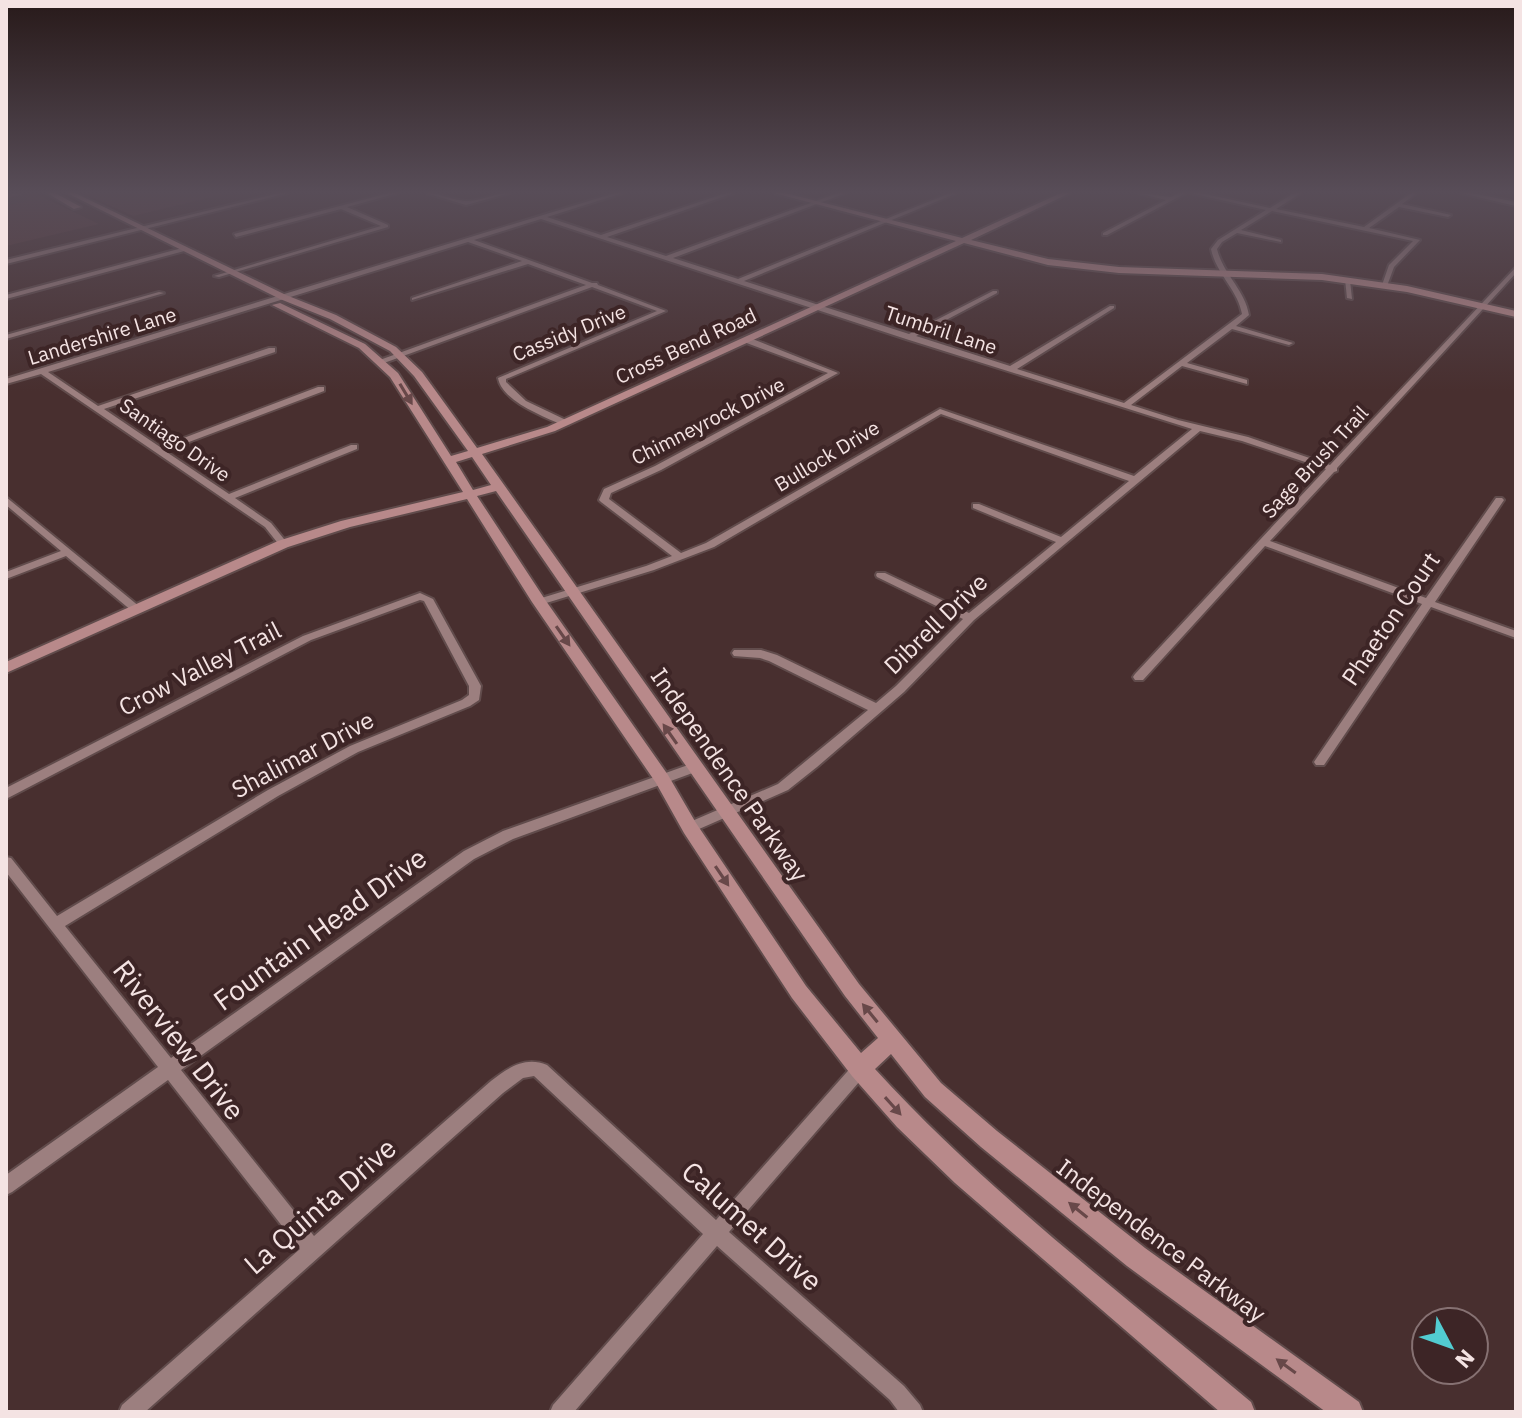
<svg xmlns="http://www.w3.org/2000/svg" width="1522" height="1418" viewBox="0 0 1522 1418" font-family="'IBM Plex Sans',sans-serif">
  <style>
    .built { fill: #563738 }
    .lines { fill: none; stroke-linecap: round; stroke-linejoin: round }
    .street-casing { stroke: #614c4c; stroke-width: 4 }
    .secondary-casing { stroke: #614c4c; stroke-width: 4 }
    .street { fill: #9c7f7f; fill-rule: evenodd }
    .secondary { fill: #b8898a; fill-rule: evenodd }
    .shaded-wall { fill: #4c393a }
    .building { fill: #6d5253; stroke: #4c393a; stroke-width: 2 }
    .oneway { fill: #684849 }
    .labels { text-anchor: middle; stroke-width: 8; stroke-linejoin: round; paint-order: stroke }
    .far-street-label { font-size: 20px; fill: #f4e3e3; stroke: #3d2526 }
    .street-label { font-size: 24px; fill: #f4e3e3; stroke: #3d2526 }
    .near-street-label { font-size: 28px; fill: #f4e3e3; stroke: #3d2526 }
  </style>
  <rect width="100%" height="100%" fill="#482f2f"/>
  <g class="built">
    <path d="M16,193H34L99,224L6,246V195Z"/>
    <path d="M83,193H229L133,216Z"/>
  </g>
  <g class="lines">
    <g class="street-casing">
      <g id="street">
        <path d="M279,193H288L6,264V260Z"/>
        <path d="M389,193H398L347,207L388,225V227L219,277L214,276L381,226L341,209L236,237L234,234Z"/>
        <path d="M426,193C440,193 451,200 465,201C479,202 495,193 510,193L466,205Z"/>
        <path d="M615,193H623L547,217L601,235L726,193H734L607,237L666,256L838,193H846L673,258L738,279L950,193H957L744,281L909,334L993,291H997V293L916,336L1010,366L1110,306H1114V308L1017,369L1124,403L1242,314C1238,290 1216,274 1211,249L1218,240L1266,210L1190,193H1200L1270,208L1294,193H1301L1276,209L1364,227L1411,193H1417L1402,204L1451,215L1448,217L1399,207L1369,228L1420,240L1394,267L1387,286L1382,285L1389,265L1413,241L1272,211L1241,230L1281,240V242L1237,233L1222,242L1217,249C1223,274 1245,290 1249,315L1236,326L1293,343L1289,345L1232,329L1187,363L1247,380V384L1182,366L1131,405L1178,420L1248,437L1330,465L1516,267V273L1337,468V471L1334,472L1270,541L1426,598L1496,498H1502L1504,500L1435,602L1516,631V638L1431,607L1324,765H1316L1314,762L1316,759L1422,604L1265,546L1143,680H1135L1133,677L1135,674L1326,469L1242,441L1200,431L974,620L904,692L817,767L788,790L690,833L685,832L683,828L685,824L778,784L868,710L769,661L760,658L734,656L732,653L734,650H761L777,655L876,703L896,686L963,619L877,577L876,575L877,573H885L969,613L1056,542L973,508V504H979L1061,537L1129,481L941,414L714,547L654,570L543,604H535L534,602L535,600L646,566L672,556L601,502L599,500L604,489L655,466L828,373L744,342V338H750L838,373L661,470L611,493L609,499L681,553L706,543L940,409L1134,476L1192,429L906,339L541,219L474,240L592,283H597L598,285L666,311L506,379V382L526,401L568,421V425H562C543,416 502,401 498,378L657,311L592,287L384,363L377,361L586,285L528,264L412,300V298L522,261L468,242L48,372L98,406L269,348H275V352L104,409L160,447L318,387H324V391L165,451L229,494L351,445H357V449L235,498L271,523L288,544L286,546H280L265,527L41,374L6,384V379Z"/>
        <path d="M1138,193L1171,197L1179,193H1186L1107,235H1103V233L1166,200Z"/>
        <path d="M1461,193H1471L1516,202V206Z"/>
        <path d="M186,247L188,250L6,299V295Z"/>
        <path d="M1345,279L1350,280L1352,299L1347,298Z"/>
        <path d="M159,292L164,293L6,339V335Z"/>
        <path d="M6,497L140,607L141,609L140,611H132L66,556L6,579V572L61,551L6,505Z"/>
        <path d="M420,593L433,599L481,686L479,700L470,706L358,752L278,796L65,926L171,1058L464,851L503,831L688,765H698L699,768L698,771L513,839L474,859L181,1070L314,1236L491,1081C508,1068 525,1056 547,1065L716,1220L854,1064L860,1061L866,1064L868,1069L866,1074L729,1232L904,1386L920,1405L923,1412H899L890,1400L717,1246L574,1412H550L553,1405L703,1234L534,1076L523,1078L503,1093L145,1412H119L122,1405L300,1249L168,1080L12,1192L6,1195V1175L158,1067L6,872V857L11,858L57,916L268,790L350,746L462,700L469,695V686L424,601L420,600L311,640L6,799V788L303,636Z"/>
      </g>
    </g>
    <g class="secondary-casing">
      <g id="secondary">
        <path d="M47,193H55L81,207L74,209Z"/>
        <path d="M67,193H75L286,295L336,315L396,347L422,372L477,448L547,427L956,241L774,193H785L962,238L1061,193H1070L971,240L1048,259L1119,267L1322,274L1407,286L1516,311V317L1407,292L1322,280L1119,273L1048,265L964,243L555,431L482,454L859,984L941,1083L997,1131L1145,1248L1359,1402L1363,1412H1326L1127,1266L981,1147L925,1097L891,1054L875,1069C986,1191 1125,1296 1251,1402L1255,1412H1220L955,1183L897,1127L852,1076L792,998L684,833L656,783L532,602L467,499L350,527L288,547L6,673V662L278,541L341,521L463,492L390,377L359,348L272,305L280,303L365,344L398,373L451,456L468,451L414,376L390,351L330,319L280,299ZM472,457L491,485L473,490L456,462ZM496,491L845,996L878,1038L861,1053L806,986L696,823L668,775L546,601L477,496Z"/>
      </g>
    </g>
    <use href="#street" class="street"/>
    <use href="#secondary" class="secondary"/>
  </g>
  <path class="shaded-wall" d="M25,195L27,201L6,206V199Z"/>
  <path class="building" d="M6,193H21L25,195L6,199Z"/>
  <defs><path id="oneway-solid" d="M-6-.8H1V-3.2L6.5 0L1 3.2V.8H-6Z" transform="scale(2)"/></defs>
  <g class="oneway">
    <use href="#oneway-solid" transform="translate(406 394) rotate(59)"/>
    <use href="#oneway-solid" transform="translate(563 636) rotate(55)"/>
    <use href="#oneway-solid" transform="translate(670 734) rotate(-125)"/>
    <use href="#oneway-solid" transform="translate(722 876) rotate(56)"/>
    <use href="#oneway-solid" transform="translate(870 1013) rotate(-129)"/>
    <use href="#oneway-solid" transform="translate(893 1106) rotate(48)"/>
    <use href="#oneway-solid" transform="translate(1078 1210) rotate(-141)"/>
    <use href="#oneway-solid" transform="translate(1286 1366) rotate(-144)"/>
  </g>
  <linearGradient id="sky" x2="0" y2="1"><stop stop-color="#281a1a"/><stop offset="0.49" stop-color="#584d58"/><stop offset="1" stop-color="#584d58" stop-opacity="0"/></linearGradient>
  <rect width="1522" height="391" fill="url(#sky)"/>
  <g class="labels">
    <g class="far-street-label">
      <text transform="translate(941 330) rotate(18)" y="7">Tumbril Lane</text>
      <text transform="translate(569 333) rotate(-22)" y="7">Cassidy Drive</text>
      <text transform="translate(102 336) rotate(-17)" y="7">Landershire Lane</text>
      <text transform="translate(686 346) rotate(-25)" y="7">Cross Bend Road</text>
      <text transform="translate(708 421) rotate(-27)" y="7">Chimneyrock Drive</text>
      <text transform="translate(175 440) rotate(35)" y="7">Santiago Drive</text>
      <text transform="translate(827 456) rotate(-31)" y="7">Bullock Drive</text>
      <text transform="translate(1315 462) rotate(-47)" y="7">Sage Brush Trail</text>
    </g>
    <g class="street-label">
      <text transform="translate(1391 619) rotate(-56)" y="8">Phaeton Court</text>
      <text transform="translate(936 624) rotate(-44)" y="8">Dibrell Drive</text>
      <text transform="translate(200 669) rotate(-27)" y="8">Crow Valley Trail</text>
      <text transform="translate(303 755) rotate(-28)" y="8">Shalimar Drive</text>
      <text transform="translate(729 775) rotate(55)" y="8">Independence Parkway</text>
      <text transform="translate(1161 1241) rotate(37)" y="8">Independence Parkway</text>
    </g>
    <g class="near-street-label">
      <text transform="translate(320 929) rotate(-36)" y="10">Fountain Head Drive</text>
      <text transform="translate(179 1040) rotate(52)" y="10">Riverview Drive</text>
      <text transform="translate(320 1206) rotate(-41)" y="10">La Quinta Drive</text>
      <text transform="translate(752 1226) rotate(42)" y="10">Calumet Drive</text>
    </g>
  </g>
  <rect width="1522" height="1418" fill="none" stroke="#f4e3e3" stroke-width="16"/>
  <g transform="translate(1450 1346) rotate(131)"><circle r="38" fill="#3d2526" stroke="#867172" stroke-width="2"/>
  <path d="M0-6L14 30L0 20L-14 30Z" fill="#52ccd1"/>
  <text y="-12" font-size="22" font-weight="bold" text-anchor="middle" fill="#f4e3e3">N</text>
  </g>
</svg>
